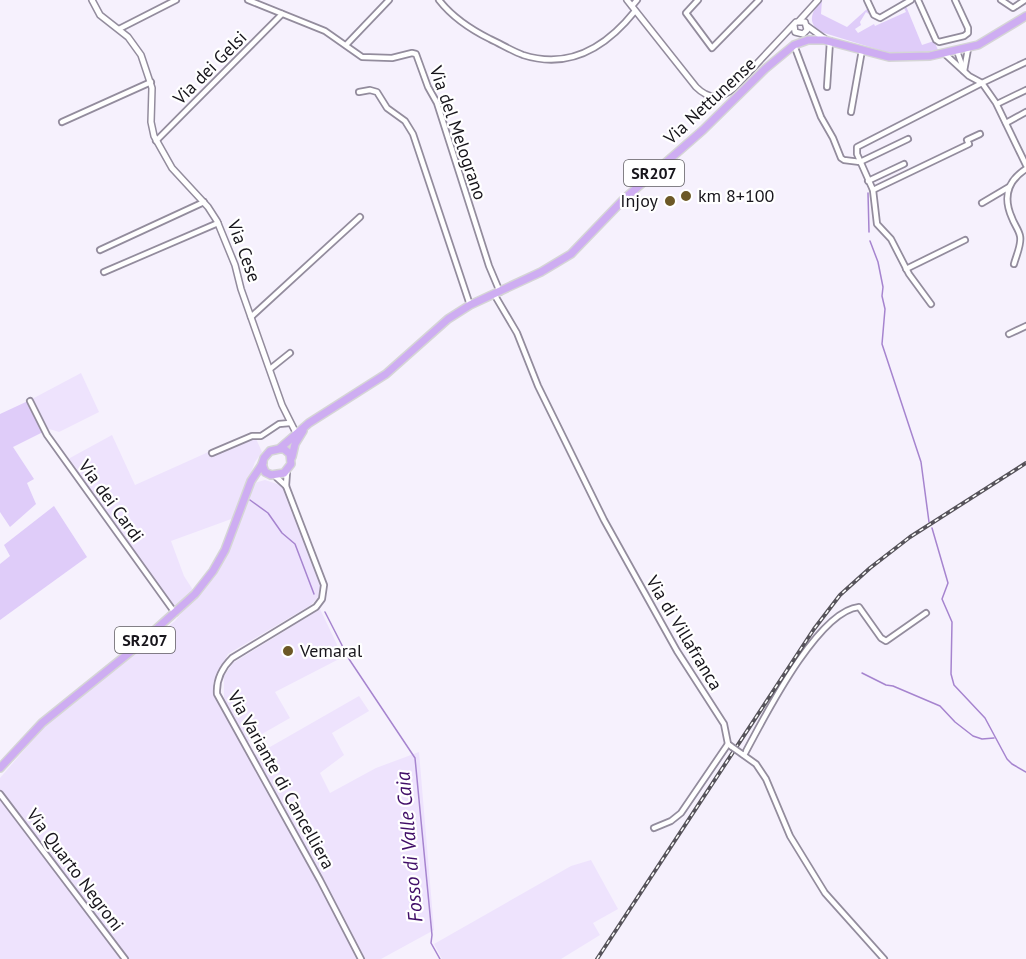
<svg xmlns="http://www.w3.org/2000/svg" width="1026" height="959" viewBox="0 0 1026 959" font-family="'PT Sans',sans-serif">
  <style>
    .built { fill: #eee3fd }
    .green { fill: #dfccf9 }
    .lines { fill: none; stroke-linecap: round; stroke-linejoin: round }
    .stream { stroke: #a684cf; stroke-width: 1.5 }
    .minor-casing { stroke: #938c9d; stroke-width: 8 }
    .tertiary-casing { stroke: #938c9d; stroke-width: 8 }
    .primary-casing { stroke: #d5d5d6; stroke-width: 10 }
    .minor { stroke: #fff; stroke-width: 4.5 }
    .tertiary { stroke: #fff; stroke-width: 5 }
    .primary { stroke: #ceadf2; stroke-width: 7 }
    .rail-casing { stroke: #56535a; stroke-width: 4 }
    .rail { stroke: #fff; stroke-width: 1.5; stroke-dasharray: 4.5; stroke-linecap: butt }
    .minor-bridge-casing { stroke: #938c9d; stroke-width: 8; stroke-linecap: butt }
    .minor-bridge { stroke: #fff; stroke-width: 4.5 }
    .poi-dot { fill: #6c5826; stroke: #fff; stroke-width: 2 }
    .labels { text-anchor: middle; stroke-width: 4.5; stroke-linejoin: round; paint-order: stroke }
    .shield { fill: #fff; stroke: #5d5b5f; stroke-width: 1.5 }
    .shield-label { font-size: 16px; font-weight: bold; fill: #17151b }
    .street-label { font-size: 18px; fill: #17151b; stroke: #fff }
    .poi-label { font-size: 18px; fill: #17151b; stroke: #fff; text-anchor: start }
    .water-label { font-size: 20px; font-style: italic; fill: #410e68; stroke: #fff }
  </style>
  <rect width="100%" height="100%" fill="#f6f1fd"/>
  <g class="built">
    <path d="M81,373L99,412L59,432L46,428L32,399Z"/>
    <path d="M253,432L262,452L255,462L234,518L171,541L184,576L193,590L175,609L68,462L70,458L112,435L135,485Z"/>
    <path d="M265,480L283,486L323,586L320,595L311,605L228,654L213,684L224,702V676L233,663L320,609L343,657L275,692L290,718L248,742L256,755L359,696L369,711L332,733L344,755L320,773L330,793L376,768L419,752L434,930L381,959H0V778L43,728L175,621L228,552L254,483Z"/>
    <path d="M591,860L618,909L593,923L600,935L561,959H442L434,944L571,866Z"/>
  </g>
  <g class="green">
    <path d="M822,0L821,14L847,27L867,9L870,15L866,12L860,22L861,25L855,29L858,33L874,24L875,26L906,12L904,8L906,6L922,45L934,41L938,50L915,53L886,52L821,32C806,23 812,10 822,0Z"/>
    <path d="M28,401L43,432L13,447L34,479L27,483L36,504L10,527L0,512V414Z"/>
    <path d="M54,506L87,557L0,620V564L10,556L4,545Z"/>
  </g>
  <g class="lines">
    <g class="stream">
      <path d="M868,193L869,232"/>
      <path d="M870,241L878,262L883,287L882,296L885,309L882,344L921,462L929,522"/>
      <path d="M250,500L268,513L282,533L295,544L314,594"/>
      <path d="M932,528L948,583L942,599L952,622L951,674L954,685L985,718L1007,759L1012,764L1026,772"/>
      <path d="M325,612L349,659L415,758L432,935L431,943L440,959"/>
      <path d="M862,673L886,685L893,686L940,706L955,722L973,736L982,739L994,738"/>
    </g>
    <g class="minor-casing">
      <g id="minor">
        <path d="M248,0L325,31L362,57L392,58L412,53L416,54L428,87L437,103L489,266L500,292"/>
        <path d="M439,0C453,18 470,29 490,39C501,44 512,51 523,55C570,70 607,46 635,11"/>
        <path d="M698,0L686,13L712,48L759,0"/>
        <path d="M867,0L874,15L880,18L911,0"/>
        <path d="M918,0L936,40L939,42L964,36L968,33V28L955,0"/>
        <path d="M1001,0L1013,8L1025,0"/>
        <path d="M632,6L637,0"/>
        <path d="M119,29L176,0"/>
        <path d="M346,45L389,0"/>
        <path d="M794,45L821,117L833,138L841,158L844,160L860,162"/>
        <path d="M957,51L963,68"/>
        <path d="M945,54L969,76L982,83L1026,62"/>
        <path d="M964,71L968,49"/>
        <path d="M827,87L830,41"/>
        <path d="M359,92L370,90L377,92L387,108L405,121L413,134L470,305"/>
        <path d="M997,104L1026,90"/>
        <path d="M851,112L862,50"/>
        <path d="M62,122L151,82"/>
        <path d="M1006,123L1026,112"/>
        <path d="M156,141L282,14"/>
        <path d="M860,162L908,139"/>
        <path d="M868,181L904,164"/>
        <path d="M873,190L969,144L967,140L980,134"/>
        <path d="M982,203L1009,187"/>
        <path d="M100,250L204,202"/>
        <path d="M1014,264C1016,256 1022,244 1020,236C1019,230 1014,224 1012,218C1003,198 1007,181 1026,169"/>
        <path d="M906,269L965,240"/>
        <path d="M104,272L218,223"/>
        <path d="M494,294L517,333L538,386L604,520L677,651L724,724L728,744L732,747"/>
        <path d="M931,304L909,274L891,239L877,224L873,190L857,154V147L982,83L996,103L1026,165"/>
        <path d="M251,317L360,217"/>
        <path d="M1009,334L1026,326"/>
        <path d="M270,369L290,353"/>
        <path d="M30,401L47,435L175,613"/>
        <path d="M212,453L252,436H261L279,424L290,423"/>
        <path d="M287,472L286,486L324,585L322,599L316,607L232,658C222,668 216,680 217,694L320,880L361,959"/>
        <path d="M275,476L286,486"/>
        <path d="M742,754L756,764L766,779L790,836L825,893L884,959"/>
        <path d="M744,755C763,720 817,611 859,607L881,638L886,641L926,613"/>
        <path d="M0,794L125,959"/>
        <path d="M654,828L671,821L681,813L728,744"/>
      </g>
    </g>
    <g class="tertiary-casing">
      <g id="tertiary">
        <path d="M92,0L100,15L128,37L141,55L152,88L151,122L154,136L172,168L208,207L217,221L235,265L241,289L282,405L296,433"/>
        <path d="M627,0L696,87C709,100 721,99 734,88L796,22H805L807,30L803,34L795,32L794,25"/>
        <path d="M799,21L818,0"/>
        <path d="M807,26L825,39"/>
      </g>
    </g>
    <g class="primary-casing">
      <g id="primary">
        <path d="M279,449H284L290,454L291,464L284,473L271,475L265,472L262,464L264,458L270,451L279,449L309,423L386,374L448,319L470,305L541,272L571,254L624,199L703,130L765,69L794,45L808,40H824L889,57L930,56L978,45L1026,16"/>
        <path d="M292,457L295,444L303,431"/>
        <path d="M0,768L42,723L134,649L195,594L213,571L225,550L251,481L263,463"/>
      </g>
    </g>
    <use href="#minor" class="minor"/>
    <use href="#tertiary" class="tertiary"/>
    <use href="#primary" class="primary"/>
    <g class="rail-casing">
      <path id="rail" d="M597,959L814,629L840,595L870,568L910,537L1026,463"/>
    </g>
    <use href="#rail" class="rail"/>
    <g class="minor-bridge-casing">
      <path id="minor-bridge" d="M732,747L742,754"/>
    </g>
    <use href="#minor-bridge" class="minor-bridge"/>
  </g>
  <g class="poi-dot">
    <circle cx="686" cy="196" r="6"/>
    <circle cx="670" cy="201" r="6"/>
    <circle cx="288" cy="651" r="6"/>
  </g>
  <g class="labels">
    <g class="shield">
      <rect x="624" y="160" width="60" height="26" rx="4.5"/>
      <rect x="115" y="627" width="60" height="26" rx="4.5"/>
    </g>
    <g class="shield-label">
      <text x="654" y="179">SR207</text>
      <text x="145" y="646">SR207</text>
    </g>
    <g class="street-label">
      <text transform="translate(210 68) rotate(-45)" y="6">Via dei Gelsi</text>
      <text transform="translate(710 101) rotate(-43)" y="6">Via Nettunense</text>
      <text transform="translate(458 133) rotate(71)" y="6">Via del Melograno</text>
      <text transform="translate(244 251) rotate(70)" y="6">Via Cese</text>
      <text transform="translate(111 501) rotate(54)" y="6">Via dei Cardi</text>
      <text transform="translate(684 633) rotate(59)" y="6">Via di Villafranca</text>
      <text transform="translate(281 780) rotate(61)" y="6">Via Variante di Cancelliera</text>
      <text transform="translate(75 870) rotate(53)" y="6">Via Quarto Negroni</text>
    </g>
    <g class="poi-label">
      <text x="698" y="202">km 8+100</text>
      <text x="658" y="207" text-anchor="end">Injoy</text>
      <text x="300" y="657">Vemaral</text>
    </g>
    <g class="water-label">
      <text transform="translate(409 847) rotate(-95)" y="7">Fosso di Valle Caia</text>
    </g>
  </g>
</svg>
